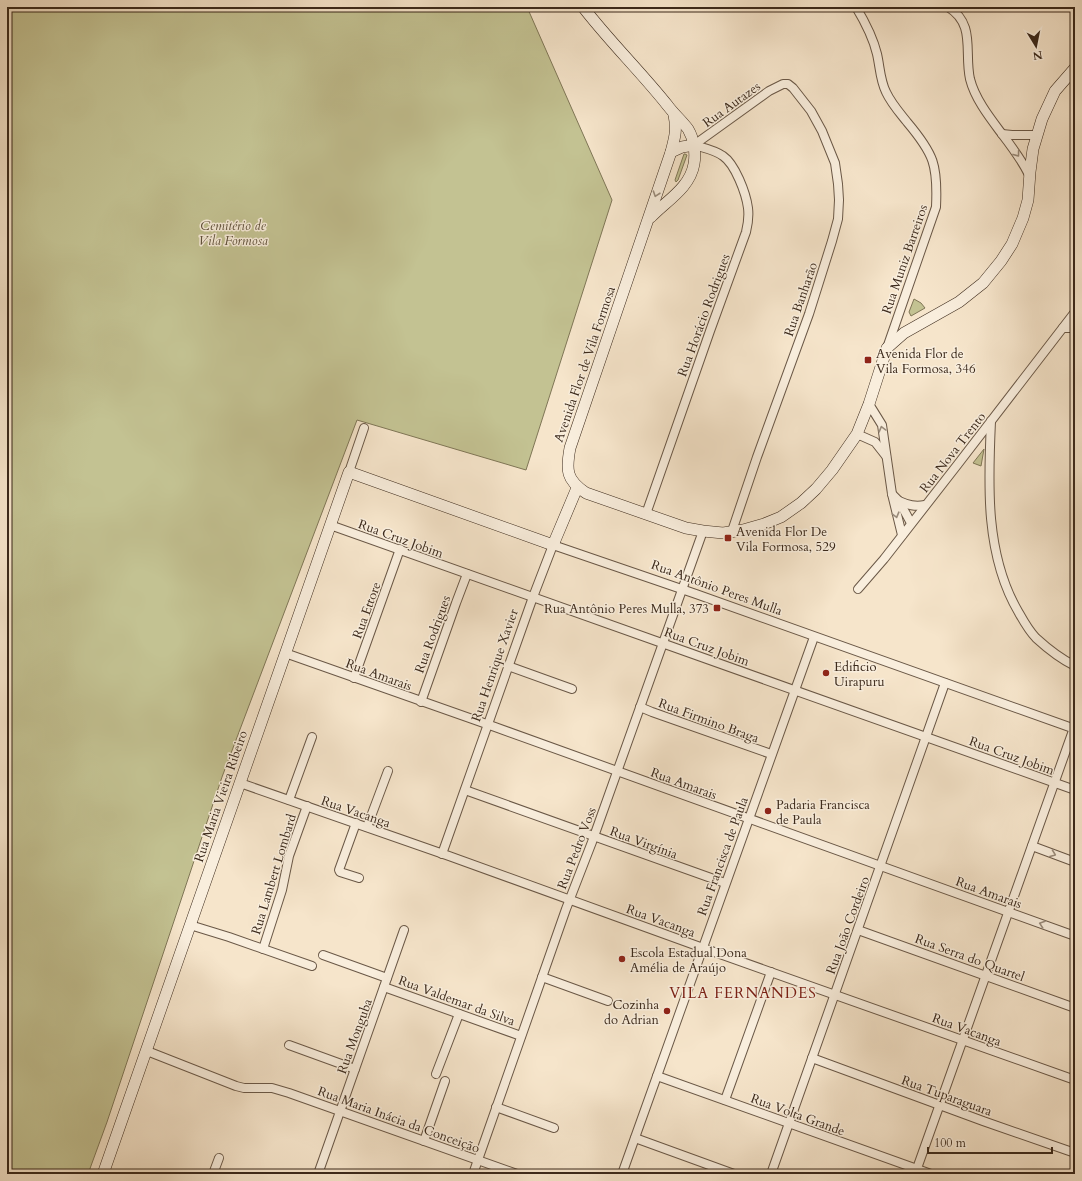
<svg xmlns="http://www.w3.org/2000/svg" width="1082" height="1181" viewBox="0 0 1082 1181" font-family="Cardo,serif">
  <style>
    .green { fill: #c3c292; stroke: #7f7656 }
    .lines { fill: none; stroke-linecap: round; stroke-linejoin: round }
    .street-casing { stroke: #6a5847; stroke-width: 10 }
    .secondary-casing { stroke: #3b291b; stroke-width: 12 }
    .street { stroke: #f9eedd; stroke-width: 8 }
    .secondary { stroke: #f9eedd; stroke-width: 11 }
    .oneway { stroke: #9a8c7c }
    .poi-dot { fill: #8f2418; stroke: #f9eedd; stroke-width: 1.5 }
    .labels { text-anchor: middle; stroke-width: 3; stroke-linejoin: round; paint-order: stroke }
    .street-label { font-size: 13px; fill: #3b291b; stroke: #f9eedd }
    .park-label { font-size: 13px; font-style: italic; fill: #5d4f39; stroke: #f9eedd }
    .poi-label { font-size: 13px; fill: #3b291b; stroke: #f9eedd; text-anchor: start }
    .quarter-label { font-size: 15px; letter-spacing: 1px; fill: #7a1f14; stroke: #f9eedd }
  </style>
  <rect width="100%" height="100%" fill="#f6e5cb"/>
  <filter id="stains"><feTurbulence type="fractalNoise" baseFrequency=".005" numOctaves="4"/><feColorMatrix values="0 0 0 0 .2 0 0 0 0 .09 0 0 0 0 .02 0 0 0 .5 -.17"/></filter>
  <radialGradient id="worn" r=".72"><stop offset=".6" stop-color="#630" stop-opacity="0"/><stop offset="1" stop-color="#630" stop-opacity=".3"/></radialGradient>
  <g class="green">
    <path d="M7,7H527L612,200L526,470L357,420L222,777L107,1122L88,1174H7Z"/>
    <path d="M684,154H685L687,155L678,180L676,182L675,180Z"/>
    <path d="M914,299L921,303L925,308L911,316L909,312Z"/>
    <path d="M984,449L981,466L973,463Z"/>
  </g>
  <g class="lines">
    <g class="street-casing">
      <g id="street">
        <path d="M856,7C865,22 873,37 877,54C880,67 880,80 886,92C891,103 899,112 907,122C934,154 938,165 936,207L887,348"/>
        <path d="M948,7C976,24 964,52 970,79C975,99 990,118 1002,134C1012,147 1022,160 1029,175"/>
        <path d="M1002,134L1012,135H1037"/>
        <path d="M694,145L769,91L783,84H788L793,88L811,111L822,131L835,163L838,184L839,200L838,219L832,241L809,314L757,457L732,531"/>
        <path d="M1063,328H1075"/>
        <path d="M869,404L882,425L892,494L902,535"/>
        <path d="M991,421C988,485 985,556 1019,613C1024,622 1029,631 1036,638C1048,649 1061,659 1075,666"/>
        <path d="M857,434L875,442L886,456"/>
        <path d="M349,472L364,428"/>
        <path d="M892,494L899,501L911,523"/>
        <path d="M899,501C908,505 915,507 925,505"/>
        <path d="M646,514L710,331L746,232C748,224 749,216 748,208C746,193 735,164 723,156C715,150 704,148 694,145"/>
        <path d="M330,525L1075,790"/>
        <path d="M858,589L884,559L958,464L1075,312"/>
        <path d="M285,653L495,727L1075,936"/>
        <path d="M508,666L572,689"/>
        <path d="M354,678L400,549"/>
        <path d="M421,702L456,603L467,574"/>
        <path d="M640,707L652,712L771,754"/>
        <path d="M240,783L449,856L703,948L1075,1080"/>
        <path d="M465,790L725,883"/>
        <path d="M289,800L312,737"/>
        <path d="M356,823L339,870L340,872L359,878"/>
        <path d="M367,827L388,771"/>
        <path d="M1032,846L1075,862"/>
        <path d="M442,854L533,597L553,545L696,594L1075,729"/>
        <path d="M190,925L229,937L312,966"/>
        <path d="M858,930L1075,1008"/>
        <path d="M263,949L282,890L289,856L307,806"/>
        <path d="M323,955L387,978"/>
        <path d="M542,977L608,1001"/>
        <path d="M384,987L521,1036"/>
        <path d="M289,1045L355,1069"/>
        <path d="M147,1051L236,1086L244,1088H272L289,1093L517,1174"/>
        <path d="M812,1058L983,1121L1075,1153"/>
        <path d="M436,1074L459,1014"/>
        <path d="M657,1076L931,1174"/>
        <path d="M725,1100L771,972"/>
        <path d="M496,1107L554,1128"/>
        <path d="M635,1138L734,1174"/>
        <path d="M424,1141L445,1081"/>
        <path d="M213,1174L219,1158"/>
        <path d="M318,1174L404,930"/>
        <path d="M473,1174L566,909L592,842L703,531"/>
        <path d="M622,1174L814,637"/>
        <path d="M771,1174L945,683"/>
        <path d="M915,1174L1075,725"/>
      </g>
    </g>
    <g class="secondary-casing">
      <g id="secondary">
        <path d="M583,7C610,42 641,72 668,106C674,114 682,121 688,129C694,139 696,153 694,164C690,188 666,201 651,217"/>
        <path d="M674,115C677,130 675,137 671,152L570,448C566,470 566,480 586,493L686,528L703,531L723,533L743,530L764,524L781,517L801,503L816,489L832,470L857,434L869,404L887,348L904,333L959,302L983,283L1001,261L1012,244L1023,218L1028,200L1030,172L1033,149L1042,119L1055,91L1075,68"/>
        <path d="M671,152L682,147L694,145"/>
        <path d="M103,1174L349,472L553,545L577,488"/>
      </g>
    </g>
    <use href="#street" class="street"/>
    <use href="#secondary" class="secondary"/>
  </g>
  <defs><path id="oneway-chevron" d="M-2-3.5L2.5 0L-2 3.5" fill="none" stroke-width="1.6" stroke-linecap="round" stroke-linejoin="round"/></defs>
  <g class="oneway">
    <use href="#oneway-chevron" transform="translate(1017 154) rotate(54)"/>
    <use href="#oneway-chevron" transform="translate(656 194) rotate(109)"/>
    <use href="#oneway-chevron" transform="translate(882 429) rotate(-105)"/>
    <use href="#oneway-chevron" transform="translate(896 515) rotate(75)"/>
    <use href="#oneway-chevron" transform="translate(1053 854) rotate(21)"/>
    <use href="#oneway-chevron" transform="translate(1042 924) rotate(-161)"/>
  </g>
  <g class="poi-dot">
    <rect x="864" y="356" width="8" height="8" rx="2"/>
    <rect x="724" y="534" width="8" height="8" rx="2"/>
    <rect x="713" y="604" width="8" height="8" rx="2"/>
    <circle cx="826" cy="673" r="4"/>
    <circle cx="768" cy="811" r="4"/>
    <circle cx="622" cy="959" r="4"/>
    <circle cx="667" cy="1011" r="4"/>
  </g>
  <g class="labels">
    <g class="street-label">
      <text transform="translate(731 104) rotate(-36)" y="5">Rua Autazes</text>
      <text transform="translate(904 259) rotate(-71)" y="5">Rua Muniz Barreiros</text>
      <text transform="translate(800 299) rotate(-71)" y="5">Rua Banharão</text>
      <text transform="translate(703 315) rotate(-70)" y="5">Rua Horácio Rodrigues</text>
      <text transform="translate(584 364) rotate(-71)" y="5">Avenida Flor de Vila Formosa</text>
      <text transform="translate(952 452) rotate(-52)" y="5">Rua Nova Trento</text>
      <text transform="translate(401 538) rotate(20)" y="5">Rua Cruz Jobim</text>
      <text transform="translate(717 587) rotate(20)" y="5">Rua Antônio Peres Mulla</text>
      <text transform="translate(366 610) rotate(-70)" y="5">Rua Ettore</text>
      <text transform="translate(432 634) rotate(-70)" y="5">Rua Rodrigues</text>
      <text transform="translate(707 646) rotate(20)" y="5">Rua Cruz Jobim</text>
      <text transform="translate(494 665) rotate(-71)" y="5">Rua Henrique Xavier</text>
      <text transform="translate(379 674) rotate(20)" y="5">Rua Amarais</text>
      <text transform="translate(709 720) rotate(20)" y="5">Rua Firmino Braga</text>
      <text transform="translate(1012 755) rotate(20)" y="5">Rua Cruz Jobim</text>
      <text transform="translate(684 783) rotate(20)" y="5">Rua Amarais</text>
      <text transform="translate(220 796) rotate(-71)" y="5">Rua Maria Vieira Ribeiro</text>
      <text transform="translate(356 811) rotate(19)" y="5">Rua Vacanga</text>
      <text transform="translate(644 842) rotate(20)" y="5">Rua Virgínia</text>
      <text transform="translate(576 848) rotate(-69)" y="5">Rua Pedro Voss</text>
      <text transform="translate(722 856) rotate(-70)" y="5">Rua Francisca de Paula</text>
      <text transform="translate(273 874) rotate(-73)" y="5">Rua Lambert Lombard</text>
      <text transform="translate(989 892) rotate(20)" y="5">Rua Amarais</text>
      <text transform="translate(661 920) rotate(20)" y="5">Rua Vacanga</text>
      <text transform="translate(847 925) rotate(-70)" y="5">Rua João Cordeiro</text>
      <text transform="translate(970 957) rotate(20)" y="5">Rua Serra do Quartel</text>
      <text transform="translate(457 1000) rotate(20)" y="5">Rua Valdemar da Silva</text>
      <text transform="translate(967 1029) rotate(20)" y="5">Rua Vacanga</text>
      <text transform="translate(354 1036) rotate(-70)" y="5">Rua Monguba</text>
      <text transform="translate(947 1095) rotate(20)" y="5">Rua Tuparaguara</text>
      <text transform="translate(798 1114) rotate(20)" y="5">Rua Volta Grande</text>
      <text transform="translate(399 1119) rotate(20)" y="5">Rua Maria Inácia da Conceição</text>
    </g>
    <g class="park-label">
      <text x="233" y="230">Cemitério de<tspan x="233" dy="15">Vila Formosa</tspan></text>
    </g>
    <g class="poi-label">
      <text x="876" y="358">Avenida Flor de<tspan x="876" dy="15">Vila Formosa, 346</tspan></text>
      <text x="736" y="536">Avenida Flor De<tspan x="736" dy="15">Vila Formosa, 529</tspan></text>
      <text x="709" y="613" text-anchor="end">Rua Antônio Peres Mulla, 373</text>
      <text x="834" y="671">Edificio<tspan x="834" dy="15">Uirapuru</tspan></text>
      <text x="776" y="809">Padaria Francisca<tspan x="776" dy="15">de Paula</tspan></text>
      <text x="630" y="957">Escola Estadual Dona<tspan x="630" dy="15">Amélia de Araújo</tspan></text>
      <text x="659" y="1009" text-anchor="end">Cozinha<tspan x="659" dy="15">do Adrian</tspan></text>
    </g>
    <g class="quarter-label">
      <text x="743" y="998">VILA FERNANDES</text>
    </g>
  </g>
  <rect width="1082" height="1181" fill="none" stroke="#f6e5cb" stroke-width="24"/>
  <rect x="8" y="8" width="1066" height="1165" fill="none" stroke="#3b291b" stroke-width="2"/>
  <rect x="12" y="12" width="1058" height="1157" fill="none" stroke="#3b291b"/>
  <g transform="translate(1036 46) rotate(170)" stroke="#f9eedd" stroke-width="3" paint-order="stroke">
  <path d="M0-3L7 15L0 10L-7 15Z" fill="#3b291b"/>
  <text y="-6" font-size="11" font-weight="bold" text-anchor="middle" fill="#3b291b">N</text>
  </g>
  <path d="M928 1147v6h124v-6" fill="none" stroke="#3b291b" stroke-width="2"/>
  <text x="934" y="1147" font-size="12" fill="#3b291b" stroke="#f9eedd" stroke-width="3" paint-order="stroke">100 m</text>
  <rect width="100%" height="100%" filter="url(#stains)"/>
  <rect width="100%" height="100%" fill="url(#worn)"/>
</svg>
